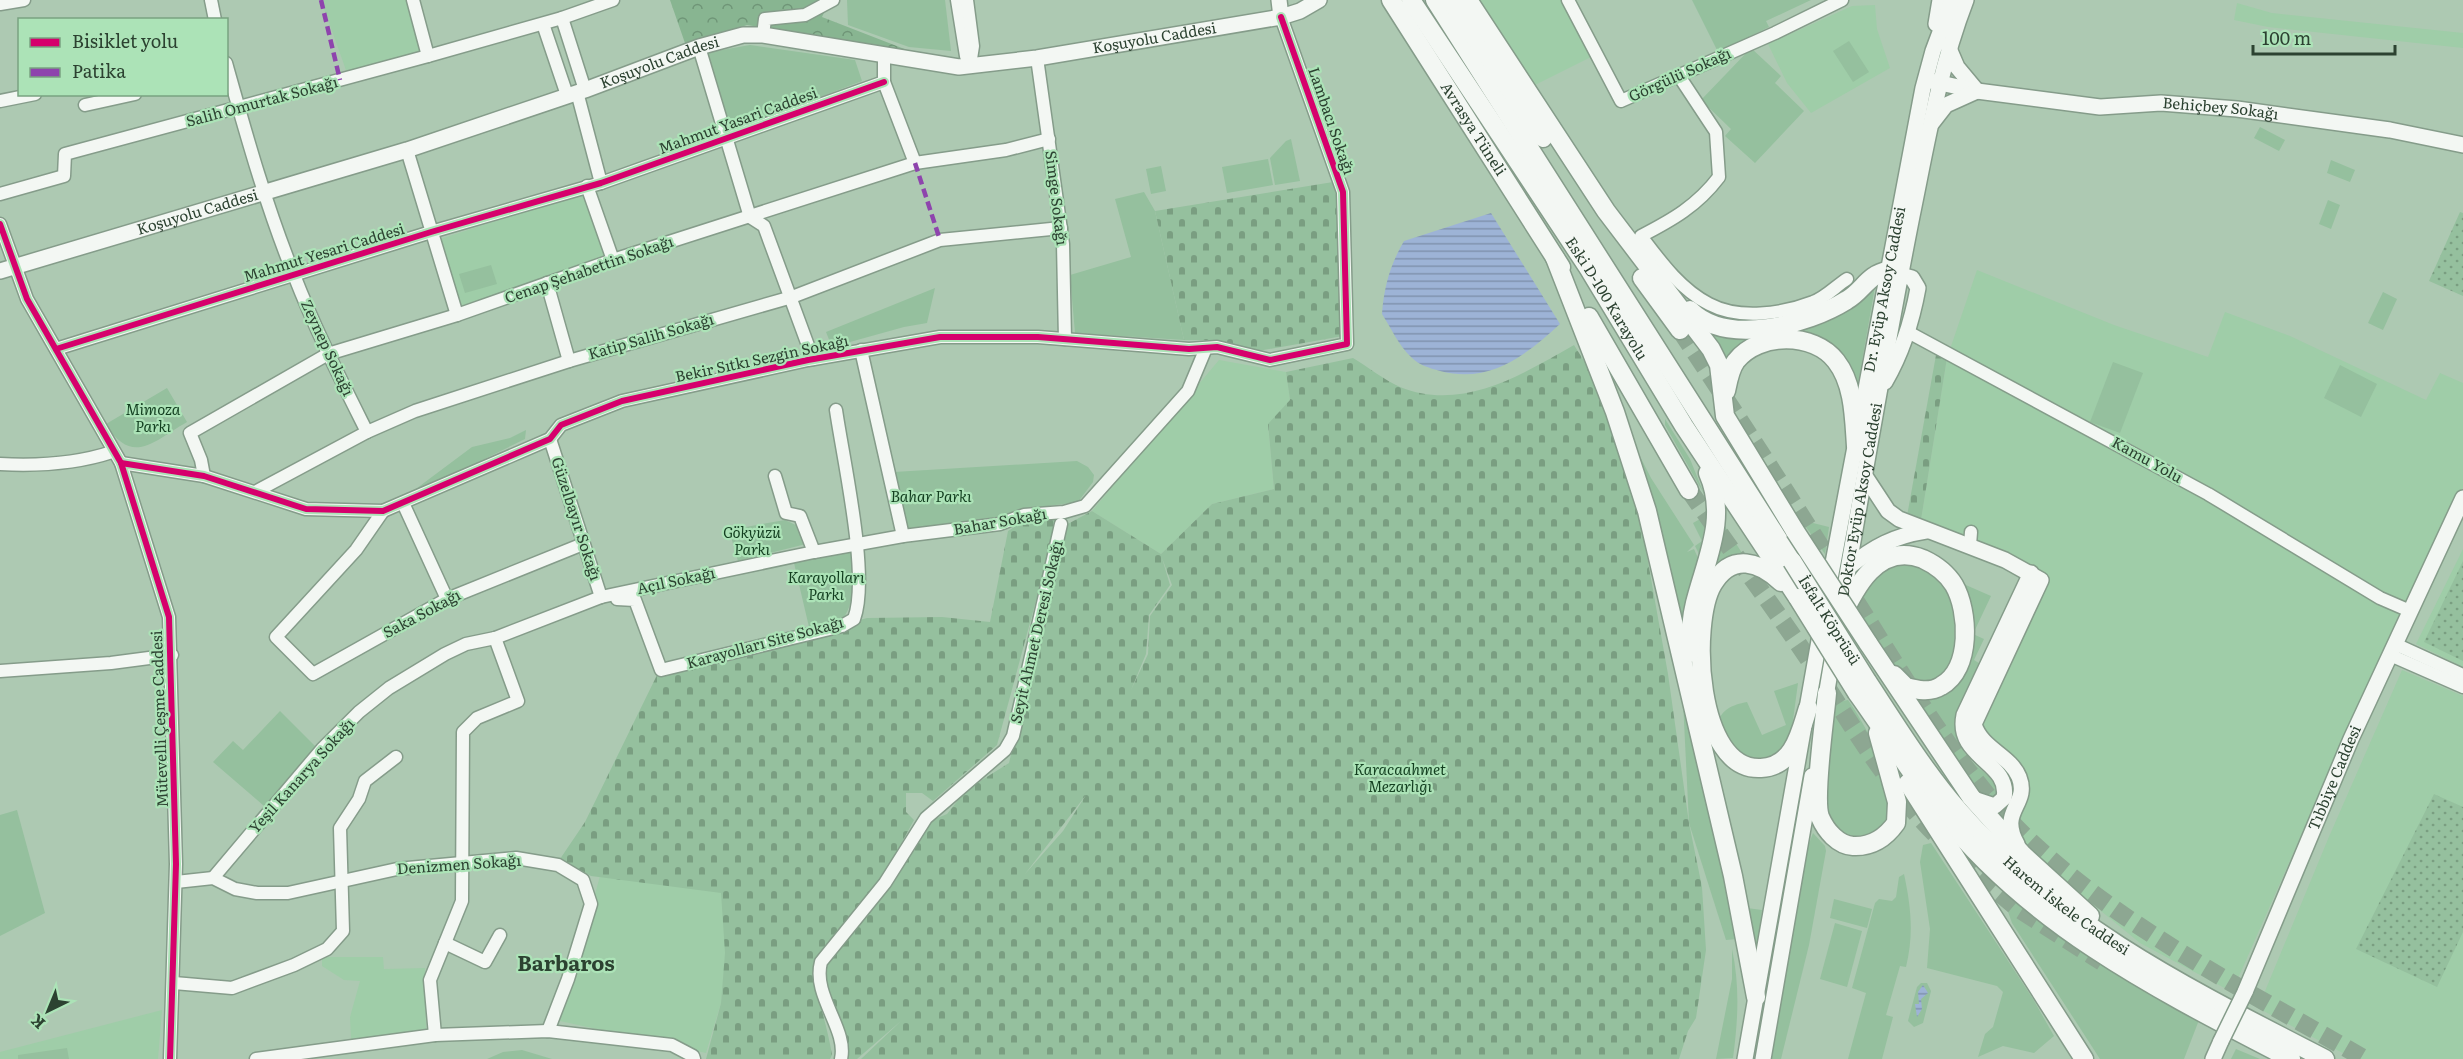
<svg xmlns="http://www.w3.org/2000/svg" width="2463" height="1059" viewBox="0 0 2463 1059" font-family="Literata,serif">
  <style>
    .built { fill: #9fcda8 }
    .green { fill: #95c09e }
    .forest { fill: url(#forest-crowns) }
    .cemetery { fill: url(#cemetery-stones); fill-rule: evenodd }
    .garden { fill: url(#garden-dots) }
    .water { fill: url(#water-rules) }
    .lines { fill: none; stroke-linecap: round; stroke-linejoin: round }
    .highway-tunnel { stroke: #8da792; stroke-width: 18; stroke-dasharray: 18 9; stroke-linecap: butt }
    .minor-casing { stroke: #859c8a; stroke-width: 15 }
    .major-casing { stroke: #859c8a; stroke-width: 18 }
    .highway-casing { stroke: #859c8a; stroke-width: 21 }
    .minor { stroke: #f3f7f3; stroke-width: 12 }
    .major { stroke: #f3f7f3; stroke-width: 15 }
    .highway { stroke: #f3f7f3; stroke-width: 18 }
    .major-bridge-casing { stroke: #859c8a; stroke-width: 18; stroke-linecap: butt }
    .highway-bridge-casing { stroke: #859c8a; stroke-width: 21; stroke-linecap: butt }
    .major-bridge { stroke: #f3f7f3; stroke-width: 15 }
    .highway-bridge { stroke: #f3f7f3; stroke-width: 18 }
    .quiet { stroke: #8e44ad; stroke-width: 4.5; stroke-dasharray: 9 4.5; stroke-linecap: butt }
    .cycleway-casing { stroke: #ace3b7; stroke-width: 10 }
    .cycleway { stroke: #d6006c; stroke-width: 6 }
    .labels { text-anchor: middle; stroke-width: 4.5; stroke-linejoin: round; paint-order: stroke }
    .street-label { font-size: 15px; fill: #2c4231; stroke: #ace3b7 }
    .park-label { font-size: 15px; font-style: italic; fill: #123e1f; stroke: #ace3b7 }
    .district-label { font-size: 21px; font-weight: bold; fill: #2c4231; stroke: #ace3b7 }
  </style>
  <defs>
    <pattern id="forest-crowns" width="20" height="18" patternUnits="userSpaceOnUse" patternTransform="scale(1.5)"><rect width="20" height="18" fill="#88b591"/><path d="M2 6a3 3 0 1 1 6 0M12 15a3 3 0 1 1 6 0" fill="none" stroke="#6f9577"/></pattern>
    <pattern id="cemetery-stones" width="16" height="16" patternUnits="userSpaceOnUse" patternTransform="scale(1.5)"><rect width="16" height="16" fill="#95c09e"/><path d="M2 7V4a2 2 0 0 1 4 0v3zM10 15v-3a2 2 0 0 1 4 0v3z" fill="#7a9e81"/></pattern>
    <pattern id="garden-dots" width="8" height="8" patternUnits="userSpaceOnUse" patternTransform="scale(1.5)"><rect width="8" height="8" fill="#95c09e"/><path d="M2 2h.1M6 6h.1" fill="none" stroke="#7a9e81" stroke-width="1.8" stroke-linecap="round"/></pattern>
    <pattern id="water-rules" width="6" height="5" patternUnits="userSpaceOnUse" patternTransform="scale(1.5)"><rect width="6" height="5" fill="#9db3d6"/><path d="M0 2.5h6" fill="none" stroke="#8093ae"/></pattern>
  </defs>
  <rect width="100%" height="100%" fill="#adc9b2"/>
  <g class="built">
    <path d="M321,0H410L424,53L347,73Z"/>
    <path d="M1472,0H1562L1591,57L1529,88Z"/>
    <path d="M2237,3L2272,13L2463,33V48L2268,27L2234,20Z"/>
    <path d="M1875,5L1877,29L1890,68L1811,113L1787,83L1768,44L1852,6Z"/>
    <path d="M586,192L608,258L460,309L437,240Z"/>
    <path d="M1977,270L2114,325L2208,357L2225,312L2290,336L2426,400L2440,373L2463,383V488L2363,695L2232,992L2140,943L2040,861L2014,828L2027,793L1981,730L2044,572L1921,520L1947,358Z"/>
    <path d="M1219,360L1286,372L1290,400L1268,425L1274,489L1212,504L1161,554L1092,511Z"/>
    <path d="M2463,549V667L2416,644Z"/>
    <path d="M2402,670L2463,696V1059H2354L2258,1008L2328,839Z"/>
    <path d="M600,876L722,892L726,953L721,1003L706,1053L560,1021Z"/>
    <path d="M322,957H383L384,969L425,968L426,1032L351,1039L350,1017L360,981L344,980L322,966Z"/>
    <path d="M162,1010L158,1059H0V1052Z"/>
  </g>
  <g class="green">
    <path d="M847,0H945L951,51L909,47L848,25Z"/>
    <path d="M1692,0H1811L1766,21L1769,27L1718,52Z"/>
    <path d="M1849,41L1869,72L1853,82L1833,51Z"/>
    <path d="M750,45L855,60L862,81L730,131L705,53Z"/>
    <path d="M1751,48L1781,76L1775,83L1804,111L1755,163L1725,136L1731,129L1701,100Z"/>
    <path d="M2260,127L2285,140L2279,151L2254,138Z"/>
    <path d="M1291,139L1300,181L1275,185L1270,158L1286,141Z"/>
    <path d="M1268,159L1273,185L1227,193L1222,167Z"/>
    <path d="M2331,160L2355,170L2350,182L2327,173Z"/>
    <path d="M1161,166L1166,191L1151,194L1146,169Z"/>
    <path d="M1144,192L1155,211L1184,340L1075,333L1070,275L1131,257L1115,199Z"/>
    <path d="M2328,200L2340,205L2331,229L2319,224Z"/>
    <path d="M491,265L497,284L465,293L459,274Z"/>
    <path d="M1875,287L1856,395L1830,351L1746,343L1736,348L1725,360L1705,329L1724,335Z"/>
    <path d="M935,288L927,323L904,327L832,347L826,332Z"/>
    <path d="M2383,292L2397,299L2383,330L2368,323Z"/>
    <path d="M2113,362L2143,373L2120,433L2090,422Z"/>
    <path d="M2340,365L2377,384L2361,417L2324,398Z"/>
    <path d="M167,388L187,422C154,441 132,467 106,424Z"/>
    <path d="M1665,419L1690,459L1704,494L1665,425Z"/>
    <path d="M1624,425L1651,478L1694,545L1687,552L1694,549L1698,558L1682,634Z"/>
    <path d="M526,430L525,439L401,500L472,447L510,438Z"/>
    <path d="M1077,461L1088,467L1094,475L1093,482L1078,502L1018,510L998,518L906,529L894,472Z"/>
    <path d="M1707,515L1699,554L1695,546L1702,541L1693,523Z"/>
    <path d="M785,520L800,527L806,544L738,561L729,530Z"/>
    <path d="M1801,520L1829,527L1825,554Z"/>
    <path d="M1724,525L1742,553L1706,574Z"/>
    <path d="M852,552C852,575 857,599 843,619L809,627L794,563Z"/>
    <path d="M1905,562C1920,567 1933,572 1943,586C1957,605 1961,662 1939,677C1931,683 1923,683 1913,683L1892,666L1855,605L1872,574Z"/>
    <path d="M1959,582L1991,596L1973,634L1984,639L1974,660L1982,665L1955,731C1965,768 1986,765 2001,793L1986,803L1947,754L1942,736L1918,715L1903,692L1955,681Z"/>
    <path d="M1798,683L1791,735L1784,748L1768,761L1739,759L1717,724C1722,709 1732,705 1747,702L1762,735L1786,725L1774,691Z"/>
    <path d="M1848,700C1863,721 1890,770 1889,796C1888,803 1888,817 1884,823C1871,842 1842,841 1831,820C1822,801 1832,725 1836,702Z"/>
    <path d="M1683,701L1687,703L1737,939L1726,940L1689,823Z"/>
    <path d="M280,711L316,747L264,806L213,762L233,741L243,750Z"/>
    <path d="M17,810L45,913L0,936V815Z"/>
    <path d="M1813,833L1825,846L1826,851L1809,945L1781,1059H1768L1807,849Z"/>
    <path d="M1931,843L2033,999L2054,1036L2034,1053L2003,1046L1978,1057L1985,1034L1993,1027L2003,992L1997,986L1927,968L1930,929L1920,862L1923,845Z"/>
    <path d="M1904,874C1911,907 1914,934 1906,967L1900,966L1886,1015L1893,1017L1882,1059H1848L1866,993L1852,988L1875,903L1879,899L1892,901L1896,897L1899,877Z"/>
    <path d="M1834,899L1872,909L1867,928L1830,918Z"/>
    <path d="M2012,901L2021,902L2199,1020L2184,1059H2100L2012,923L2007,909Z"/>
    <path d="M1747,908L1762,910L1754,972Z"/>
    <path d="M1835,923L1862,931L1847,987L1820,979Z"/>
    <path d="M1732,949C1740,986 1738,1021 1733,1058L1716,1059L1732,979Z"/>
    <path d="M1921,983H1927L1931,991L1923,1023L1914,1027L1908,1021L1917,987Z"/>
    <path d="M67,1048L69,1059H18V1055Z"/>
    <path d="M2236,1049L2260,1059H2231Z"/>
    <path d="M522,1050L552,1059H487L503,1052Z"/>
  </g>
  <path class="forest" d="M670,0H830L822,17L907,50L747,25L686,46Z"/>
  <g class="cemetery">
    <path d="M1333,182L1337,199L1343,336L1258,351L1216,340H1184L1155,211Z"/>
    <path d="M1574,345L1603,391L1642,528L1668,674L1689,823L1702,887L1706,950L1696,1018L1688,1031L1679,1059H861L901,1021L857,1059H845L823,973L826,962L893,884L930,821L947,814L966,790L1009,763L1064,526L1092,511L1161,554L1212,504L1274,489L1268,424L1290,400L1286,372L1353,358C1368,367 1384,380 1400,387C1462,412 1521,375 1574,345ZM1162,558L1172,585L1150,616L1148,654L1131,690L1146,654L1149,615L1170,585ZM1086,795L1063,831L1025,874Z"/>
    <path d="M1936,355L1947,358L1921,520L1907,516Z"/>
    <path d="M1028,518L1058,519L997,745L933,801L922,793H906V812L914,820L882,879L814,962C815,994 827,1023 832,1055L830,1059H706L721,1003L725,953L721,893L591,876L560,859L585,822L657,675L867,618L942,617L990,622L1008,531Z"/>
  </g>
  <g class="garden">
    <path d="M2460,212L2463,213V296L2429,281Z"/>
    <path d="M2463,561V661L2424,642Z"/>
    <path d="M2434,794L2463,807V932L2437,987L2356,949Z"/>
  </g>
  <g class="water">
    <path d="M1491,213L1560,324C1525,356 1490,384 1440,371C1429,368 1419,365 1411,357C1399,346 1391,328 1382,314C1384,287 1390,265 1404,241Z"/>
    <path d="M1923,985L1928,993L1921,999L1922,1009L1917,1017L1915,1004H1919L1918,992Z"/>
  </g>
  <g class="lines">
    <g class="highway-tunnel">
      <path d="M1680,330C1743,424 1803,519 1864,614C1910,688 1967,782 2030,841C2128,932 2250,992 2365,1059"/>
      <path d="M1689,490C1729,548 1772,604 1811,663C1851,723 1886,785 1938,837"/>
      <path d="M1959,859L2017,908L2102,962"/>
    </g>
    <g class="minor-casing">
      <g id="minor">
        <path d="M211,0L215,20"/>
        <path d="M413,0L428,56"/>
        <path d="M957,0L966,56L970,66"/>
        <path d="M967,0L973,46L970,65"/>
        <path d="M1568,0L1621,101L1775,33L1842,0"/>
        <path d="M0,4L24,0"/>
        <path d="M562,18L585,90"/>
        <path d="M543,24L567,95"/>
        <path d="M763,35L765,19L805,15L833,0"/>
        <path d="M699,47L750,217L764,226L813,359"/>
        <path d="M884,56V82L915,163"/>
        <path d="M1037,58L1063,244L1065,339"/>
        <path d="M226,63C246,134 266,206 294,275C315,329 341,380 367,432"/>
        <path d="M1679,76L1716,132L1719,177C1697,206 1672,220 1641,236C1660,261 1680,289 1709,304C1739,320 1782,314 1813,302C1825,298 1836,286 1847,279"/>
        <path d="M577,92L601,183"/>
        <path d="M0,101L35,94"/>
        <path d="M85,105L135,94"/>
        <path d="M407,150L457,315"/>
        <path d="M587,186L613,260"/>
        <path d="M0,194L64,176L65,154L428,56L562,18L613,0"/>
        <path d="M0,224L27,299L121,463L169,617L176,864L170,1059"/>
        <path d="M547,283L569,361"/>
        <path d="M1908,332L2208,494L2380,598L2410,611"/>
        <path d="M56,349L431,232L601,183L884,82"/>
        <path d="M861,350L903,536"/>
        <path d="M550,439L601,597"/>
        <path d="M121,463L204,476L306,509L383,511L550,439L561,425L622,401L808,360L940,337H1038L1189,349L1217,347L1270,360L1347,344L1343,192L1281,17"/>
        <path d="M0,464C38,466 76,464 112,452"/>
        <path d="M204,476L201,460L190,433L328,354L457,315L613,260L915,163L1006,150L1049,139"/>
        <path d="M775,476L786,513L800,516L814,552"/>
        <path d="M255,492L367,432L415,411L569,361L792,297L940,240L1061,228"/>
        <path d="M403,503L447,599"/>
        <path d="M383,511L356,550L276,637L313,674L447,599L583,544"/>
        <path d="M1970,545L1971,532"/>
        <path d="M617,599L635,600L661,670L842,626L854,619C870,577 843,459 836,410"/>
        <path d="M2395,644L2463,675"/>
        <path d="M2390,655L2463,687"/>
        <path d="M0,671L111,663L172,655"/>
        <path d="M213,878L322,749L359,712L389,688L445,654L466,644L495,638L601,597L814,552L903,536L1000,524L1024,515L1064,512L1085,506L1188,391L1206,348"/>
        <path d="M176,882L213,878L235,889L257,893H288L397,869L516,858L558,865L583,880L591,904L568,979L548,1031"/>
        <path d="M445,943L485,962L500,935"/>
        <path d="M174,983L232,988L294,965L327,949L343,931L340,828L359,799L365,781L396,757"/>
        <path d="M435,1035L430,980L462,901L463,732L477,718L518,701L495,638"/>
        <path d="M256,1059L435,1035L548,1031L672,1045L693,1056L694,1059"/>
        <path d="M841,1059C848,1029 812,996 821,962L885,883L926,818L1005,750L1013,736L1061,524"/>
      </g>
    </g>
    <g class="major-casing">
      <g id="major">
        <path d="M1279,0L1281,17"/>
        <path d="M1936,24L1940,0"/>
        <path d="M1948,46L1957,67L1977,91"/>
        <path id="s1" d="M1931,81L1977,91L2100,107L2161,103L2237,109L2390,130L2463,145"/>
        <path d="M1932,123L1946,105L1977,91"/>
        <path id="s2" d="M0,271L407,150L585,90L699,47L743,35H763L959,67L1037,58L1281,17L1300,11L1319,0"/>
        <path d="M1885,382C1902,353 1912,321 1918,288L1912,278L1893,273"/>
        <path d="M1865,476L1888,511L1899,519L2005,560L2041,580L1974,724C1981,749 2010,755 2019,777C2030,805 1998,810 2017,844"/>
        <path d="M1849,567C1873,547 1894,536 1926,531"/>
        <path id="s3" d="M1841,610C1864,479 1886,347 1912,216C1927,143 1939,70 1966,0"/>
        <path d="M1825,702L1834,649"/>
        <path d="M1974,799L1995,806L2004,798C2011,762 1955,758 1964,715L2031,573"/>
        <path id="s4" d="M2245,992L2351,739L2463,498"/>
        <path id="s5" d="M1745,1059L1829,584L1923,88L1933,51L1952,0"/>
        <path d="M1763,1059L1812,776"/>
        <path d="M2213,1059L2221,1041"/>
      </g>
    </g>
    <g class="highway-casing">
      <g id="highway">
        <path id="s6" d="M1391,0L1561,267"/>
        <path id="s7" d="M1411,0L1589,269L1684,426L1798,598"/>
        <path d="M1435,0L1792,561"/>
        <path d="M1450,0L1543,138"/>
        <path d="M1468,0L1606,211L1711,349L1719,365L1725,416L1795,531"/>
        <path d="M1555,258L1615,412L1647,511L1733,876L1756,997"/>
        <path d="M1642,278L1680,330"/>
        <path d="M1690,310C1727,347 1807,325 1847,300C1863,291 1868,274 1888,271"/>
        <path d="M1589,317L1689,490"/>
        <path d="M1726,391C1728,381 1730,369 1736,361C1759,332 1814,332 1836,361C1854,384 1854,418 1856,446"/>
        <path d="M1781,582C1760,562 1732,552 1713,584C1690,622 1696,772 1761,768C1794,766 1800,733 1808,708"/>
        <path d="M1839,623C1854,589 1878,541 1923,559C1936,565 1946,572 1954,585C1969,611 1972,669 1941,686C1930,693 1917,690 1906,687L1894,675"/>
        <path d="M1868,643L1971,797L2023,855L2090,916"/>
        <path d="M1690,653C1690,636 1691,619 1695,603C1706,559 1728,518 1708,473"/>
        <path id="s8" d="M1867,681C1896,725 1924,771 1959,811C2059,926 2193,991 2325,1059"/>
        <path d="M1827,693C1825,718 1813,798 1820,817C1826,831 1838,845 1853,846C1872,847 1886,837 1896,823L1897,802L1878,733"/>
        <path d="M1857,693C1885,732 1911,774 1941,812C2034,929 2162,992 2291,1059"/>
        <path d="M1908,783L2084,1059"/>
      </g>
    </g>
    <use href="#minor" class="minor"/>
    <use href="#major" class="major"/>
    <use href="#highway" class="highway"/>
    <g class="major-bridge-casing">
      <path id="major-bridge" d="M2221,1041L2245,992"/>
    </g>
    <g class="highway-bridge-casing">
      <g id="highway-bridge">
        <path d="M1795,531L1868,643"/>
        <path id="s9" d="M1792,561L1867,681"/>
        <path d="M1798,598L1857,693"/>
      </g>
    </g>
    <use href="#major-bridge" class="major-bridge"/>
    <use href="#highway-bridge" class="highway-bridge"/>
    <g class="quiet">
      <path d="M321,0L340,80"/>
      <path d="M915,163L940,240"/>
    </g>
    <g class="cycleway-casing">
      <g id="cycleway">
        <path d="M0,224L27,299L121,463L169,617L176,864L170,1059"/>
        <path d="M56,349L431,232L601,183L884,82"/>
        <path d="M121,463L204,476L306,509L383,511L550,439L561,425L622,401L808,360L940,337H1038L1189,349L1217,347L1270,360L1347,344L1343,192L1281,17"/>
      </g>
    </g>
    <use href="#cycleway" class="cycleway"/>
  </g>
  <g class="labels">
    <g class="street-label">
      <text dy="5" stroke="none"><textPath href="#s2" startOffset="1196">Koşuyolu Caddesi</textPath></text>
      <text dy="5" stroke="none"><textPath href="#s2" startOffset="692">Koşuyolu Caddesi</textPath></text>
      <text transform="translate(1680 75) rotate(-24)" y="5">Görgülü Sokağı</text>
      <text transform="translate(262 102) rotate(-15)" y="5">Salih Omurtak Sokağı</text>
      <text dy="5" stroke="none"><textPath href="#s1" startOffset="292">Behiçbey Sokağı</textPath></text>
      <text transform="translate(738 121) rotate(-20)" y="5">Mahmut Yasari Caddesi</text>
      <text transform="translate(1331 121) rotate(71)" y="5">Lambacı Sokağı</text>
      <text dy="5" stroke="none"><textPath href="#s6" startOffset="153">Avrasya Tüneli</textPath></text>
      <text transform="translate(1056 198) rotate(83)" y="5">Simge Sokağı</text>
      <text dy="5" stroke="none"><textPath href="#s2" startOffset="206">Koşuyolu Caddesi</textPath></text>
      <text transform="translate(324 253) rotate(-17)" y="5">Mahmut Yesari Caddesi</text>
      <text transform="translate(589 270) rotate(-19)" y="5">Cenap Şehabettin Sokağı</text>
      <text dy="5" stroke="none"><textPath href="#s5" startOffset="782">Dr. Eyüp Aksoy Caddesi</textPath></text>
      <text dy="5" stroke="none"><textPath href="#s7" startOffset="357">Eski D-100 Karayolu</textPath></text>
      <text transform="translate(651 337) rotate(-16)" y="5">Katip Salih Sokağı</text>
      <text transform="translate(327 348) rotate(65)" y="5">Zeynep Sokağı</text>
      <text transform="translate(762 359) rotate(-12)" y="5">Bekir Sıtkı Sezgin Sokağı</text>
      <text transform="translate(2147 460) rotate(29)" y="5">Kamu Yolu</text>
      <text dy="5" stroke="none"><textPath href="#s3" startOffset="112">Doktor Eyüp Aksoy Caddesi</textPath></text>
      <text transform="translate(576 519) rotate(72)" y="5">Güzelbayır Sokağı</text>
      <text transform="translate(1000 522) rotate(-10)" y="5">Bahar Sokağı</text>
      <text transform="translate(676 581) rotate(-12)" y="5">Açıl Sokağı</text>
      <text transform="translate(422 614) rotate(-28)" y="5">Saka Sokağı</text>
      <text dy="5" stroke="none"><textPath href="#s9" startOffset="70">İsfalt Köprüsü</textPath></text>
      <text transform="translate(1037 632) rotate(-77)" y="5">Seyit Ahmet Deresi Sokağı</text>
      <text transform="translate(765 643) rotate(-15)" y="5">Karayolları Site Sokağı</text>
      <text transform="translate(160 719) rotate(-92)" y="5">Mütevelli Çeşme Caddesi</text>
      <text transform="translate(302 776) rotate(-48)" y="5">Yeşil Kanarya Sokağı</text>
      <text dy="5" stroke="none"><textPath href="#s4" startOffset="232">Tıbbiye Caddesi</textPath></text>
      <text transform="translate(459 865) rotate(-4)" y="5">Denizmen Sokağı</text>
      <text dy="5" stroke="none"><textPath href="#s8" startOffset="303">Harem İskele Caddesi</textPath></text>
    </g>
    <g class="park-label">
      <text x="153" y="415">Mimoza<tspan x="153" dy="17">Parkı</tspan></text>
      <text x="931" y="502">Bahar Parkı</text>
      <text x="752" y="538">Gökyüzü<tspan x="752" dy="17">Parkı</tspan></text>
      <text x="826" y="583">Karayolları<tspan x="826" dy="17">Parkı</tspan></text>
      <text x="1400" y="775">Karacaahmet<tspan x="1400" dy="17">Mezarlığı</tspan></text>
    </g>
    <g class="district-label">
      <text x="566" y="971">Barbaros</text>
    </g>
  </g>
  <rect x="18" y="18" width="210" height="78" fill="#ace3b7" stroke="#79a381" stroke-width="1.5"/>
  <rect x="30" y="38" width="30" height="9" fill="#d6006c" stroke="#79a381" stroke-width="1.5"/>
  <text x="72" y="48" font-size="18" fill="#2c4231">Bisiklet yolu</text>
  <rect x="30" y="68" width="30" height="9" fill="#8e44ad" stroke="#79a381" stroke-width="1.5"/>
  <text x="72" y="78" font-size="18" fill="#2c4231">Patika</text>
  <g transform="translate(48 1011) rotate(223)" stroke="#ace3b7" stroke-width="4.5" paint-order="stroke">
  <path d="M0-4.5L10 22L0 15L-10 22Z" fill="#2c4231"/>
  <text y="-9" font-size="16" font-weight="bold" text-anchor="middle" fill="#2c4231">K</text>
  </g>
  <path d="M2253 45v9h142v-9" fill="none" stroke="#2c4231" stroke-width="3"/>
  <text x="2262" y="45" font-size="18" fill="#2c4231" stroke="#ace3b7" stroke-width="4.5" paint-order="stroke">100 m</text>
</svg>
